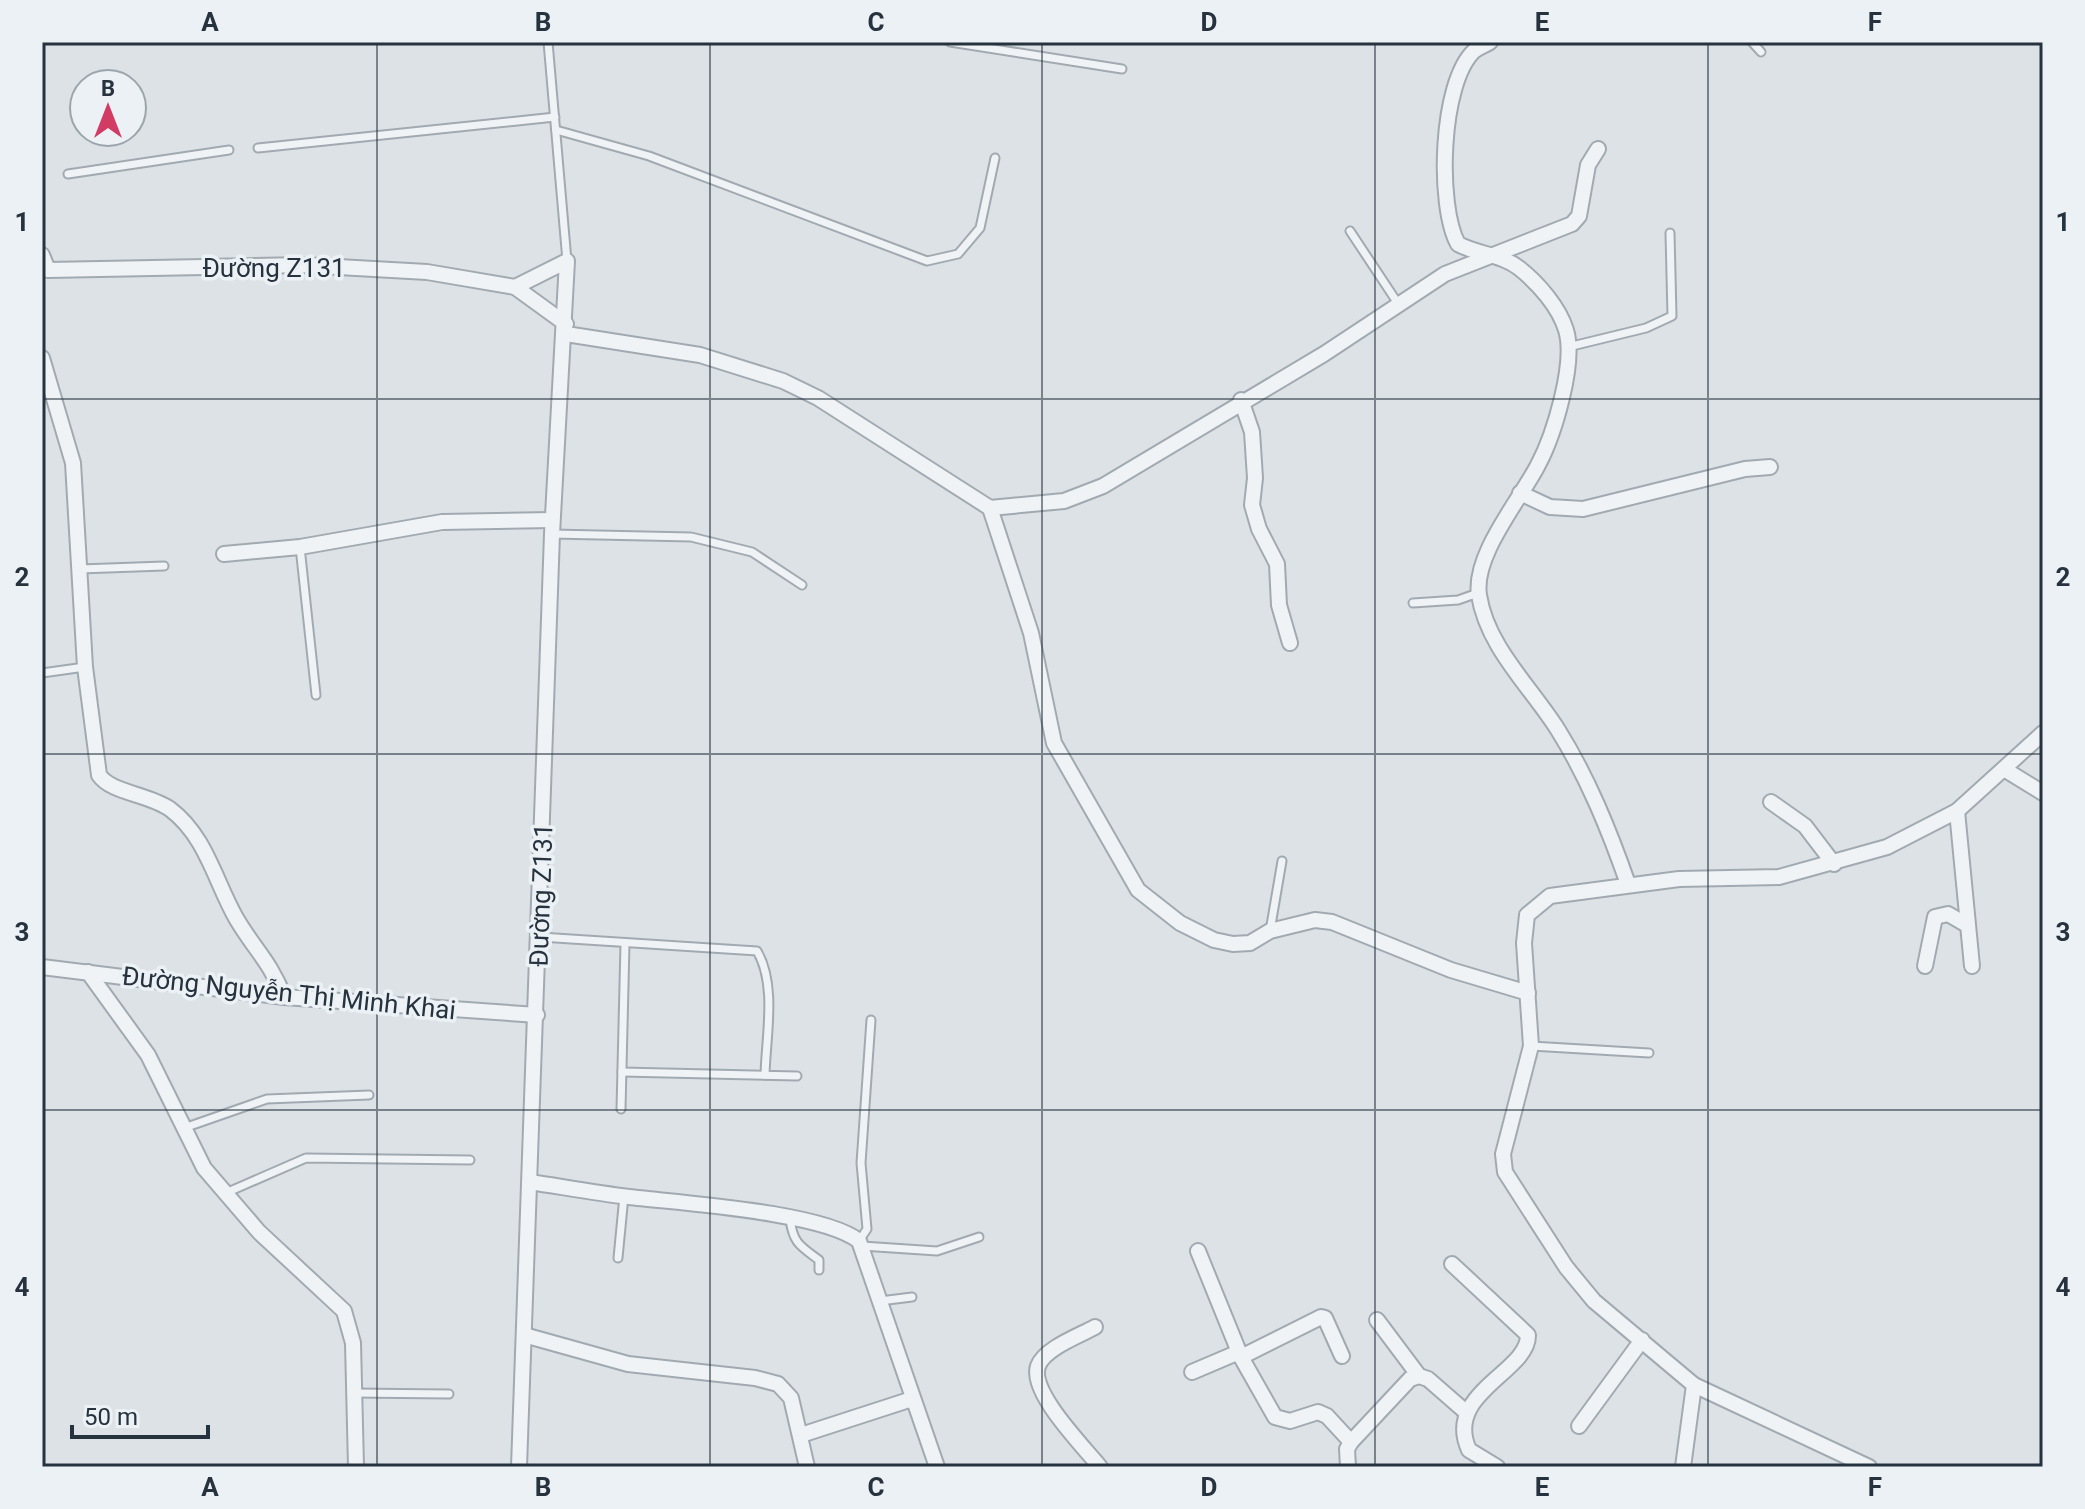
<svg xmlns="http://www.w3.org/2000/svg" width="2085" height="1509" viewBox="0 0 2085 1509" font-family="Roboto,sans-serif">
  <style>
    .lines { fill: none; stroke-linecap: round; stroke-linejoin: round }
    .service-casing { stroke: #a2aab1; stroke-width: 11 }
    .minor-casing { stroke: #a2aab1; stroke-width: 18 }
    .service { stroke: #f0f3f6; stroke-width: 7 }
    .minor { stroke: #f0f3f6; stroke-width: 14 }
    .grid { fill: none; stroke: #26323e; stroke-width: 2; stroke-opacity: 0.55 }
    .labels { text-anchor: middle; stroke-width: 7; stroke-linejoin: round; paint-order: stroke }
    .street-label { font-size: 26px; fill: #26323e; stroke: #ecf1f5 }
    .neatline { fill: none; stroke: #26323e; stroke-width: 3 }
    .grid-label { font-size: 26px; text-anchor: middle; font-weight: bold; fill: #26323e }
  </style>
  <rect width="100%" height="100%" fill="#dde2e7"/>
  <g class="lines">
    <g class="service-casing">
      <g id="service">
        <path d="M548,42L567,261"/>
        <path d="M950,42L1122,69"/>
        <path d="M1752,42L1761,52"/>
        <path d="M556,130L649,156L927,261L958,254L980,228L995,158"/>
        <path d="M258,148L555,117"/>
        <path d="M68,174L229,150"/>
        <path d="M1350,231L1399,305"/>
        <path d="M1568,347L1646,328L1672,316L1670,233"/>
        <path d="M552,534L691,537L752,552L802,585"/>
        <path d="M300,547L316,695"/>
        <path d="M80,569L164,566"/>
        <path d="M1413,603L1458,600L1478,593"/>
        <path d="M42,673L85,667"/>
        <path d="M1270,931L1282,861"/>
        <path d="M540,937L757,951C777,985 766,1036 765,1075"/>
        <path d="M1531,1046L1649,1053"/>
        <path d="M622,1072L797,1076"/>
        <path d="M621,1109L625,944"/>
        <path d="M184,1128L267,1099L369,1095"/>
        <path d="M228,1192L306,1158L470,1160"/>
        <path d="M790,1219C793,1243 800,1246 819,1260V1270"/>
        <path d="M859,1241L867,1229L861,1163L871,1020"/>
        <path d="M862,1246L937,1251L979,1237"/>
        <path d="M618,1258L624,1196"/>
        <path d="M880,1301L912,1297"/>
        <path d="M353,1393L449,1394"/>
      </g>
    </g>
    <g class="minor-casing">
      <g id="minor">
        <path d="M1490,42C1485,45 1478,48 1474,51C1440,83 1437,206 1458,244C1478,255 1501,254 1519,268C1538,283 1559,307 1566,330C1576,363 1554,435 1538,465C1520,500 1473,555 1479,595C1487,647 1531,687 1558,730C1588,778 1609,830 1628,884"/>
        <path d="M42,255L48,270L303,265L427,272L515,287L566,324"/>
        <path d="M515,287L567,261L552,534L519,1467"/>
        <path d="M566,334L700,355L783,381L818,398L990,508L1064,501L1103,486L1324,354L1445,274L1572,224L1579,216L1588,165L1598,149"/>
        <path d="M42,358L73,463L85,667L99,775C111,793 149,794 170,809C206,836 215,881 236,918C254,949 270,961 284,997"/>
        <path d="M1241,400L1252,432L1255,478L1252,505L1259,529L1277,564L1279,605L1290,643"/>
        <path d="M1520,493L1550,507L1583,509L1745,469L1770,467"/>
        <path d="M990,508L1031,633L1054,743L1138,890L1180,923L1214,940L1233,944L1250,943L1270,931L1315,920L1332,922L1451,970L1528,993"/>
        <path d="M224,554L300,547L442,522L552,520"/>
        <path d="M2004,769L2043,793"/>
        <path d="M1771,802L1805,826L1834,864"/>
        <path d="M1957,811L1972,966"/>
        <path d="M1925,966L1935,917L1948,914L1967,925"/>
        <path d="M42,967L284,997L537,1015"/>
        <path d="M88,972L148,1055L204,1168L259,1232L344,1311L353,1343L356,1467"/>
        <path d="M530,1182C563,1187 596,1193 629,1197C679,1203 823,1212 859,1241L937,1467"/>
        <path d="M1198,1251L1241,1357L1275,1417L1290,1421L1318,1412L1327,1416L1351,1442"/>
        <path d="M1452,1264L1528,1335C1529,1372 1443,1393 1469,1450L1497,1467"/>
        <path d="M1377,1320L1419,1376"/>
        <path d="M1095,1327C1079,1336 1045,1348 1038,1366C1029,1392 1084,1447 1100,1467"/>
        <path d="M524,1335L628,1364L755,1378L778,1384L791,1398L807,1467"/>
        <path d="M1241,1357L1321,1317L1325,1318L1342,1356"/>
        <path d="M1192,1372L1239,1352"/>
        <path d="M1694,1385L1869,1467"/>
        <path d="M1579,1426L1642,1340"/>
        <path d="M801,1435L912,1399"/>
        <path d="M1348,1467L1347,1449L1351,1442L1410,1379L1419,1376L1428,1379L1467,1413"/>
        <path d="M1683,1467L1694,1385L1594,1301L1566,1267L1505,1172L1503,1154L1531,1046L1524,943L1527,915L1550,896L1679,879L1779,877L1887,847L1957,811L2043,733"/>
      </g>
    </g>
    <use href="#service" class="service"/>
    <use href="#minor" class="minor"/>
  </g>
  <path class="grid" d="M377,42V1467M710,42V1467M1042,42V1467M1375,42V1467M1708,42V1467M42,399H2043M42,754H2043M42,1110H2043"/>
  <g class="labels">
    <g class="street-label">
      <text x="274" y="277">Đường Z131</text>
      <text transform="translate(541 895) rotate(-88)" y="9">Đường Z131</text>
      <text transform="translate(289 993) rotate(6)" y="9">Đường Nguyễn Thị Minh Khai</text>
    </g>
  </g>
  <rect width="2085" height="1509" fill="none" stroke="#ecf1f5" stroke-width="88"/>
  <g transform="translate(108 108)"><circle r="38" fill="#ecf1f5" stroke="#9da5ac" stroke-width="2"/>
  <path d="M0-6L14 30L0 20L-14 30Z" fill="#d23c64"/>
  <text y="-12" font-size="22" font-weight="bold" text-anchor="middle" fill="#26323e">B</text>
  </g>
  <path d="M72 1425v12h136v-12" fill="none" stroke="#26323e" stroke-width="4"/>
  <text x="84" y="1425" font-size="24" fill="#26323e" stroke="#ecf1f5" stroke-width="6" paint-order="stroke">50 m</text>
  <rect x="44" y="44" width="1997" height="1421" class="neatline"/>
  <g class="grid-label">
    <text x="210" y="31">A</text>
    <text x="543" y="31">B</text>
    <text x="876" y="31">C</text>
    <text x="1209" y="31">D</text>
    <text x="1542" y="31">E</text>
    <text x="1875" y="31">F</text>
    <text x="22" y="231">1</text>
    <text x="2063" y="231">1</text>
    <text x="22" y="586">2</text>
    <text x="2063" y="586">2</text>
    <text x="22" y="941">3</text>
    <text x="2063" y="941">3</text>
    <text x="22" y="1296">4</text>
    <text x="2063" y="1296">4</text>
    <text x="210" y="1496">A</text>
    <text x="543" y="1496">B</text>
    <text x="876" y="1496">C</text>
    <text x="1209" y="1496">D</text>
    <text x="1542" y="1496">E</text>
    <text x="1875" y="1496">F</text>
  </g>
</svg>
